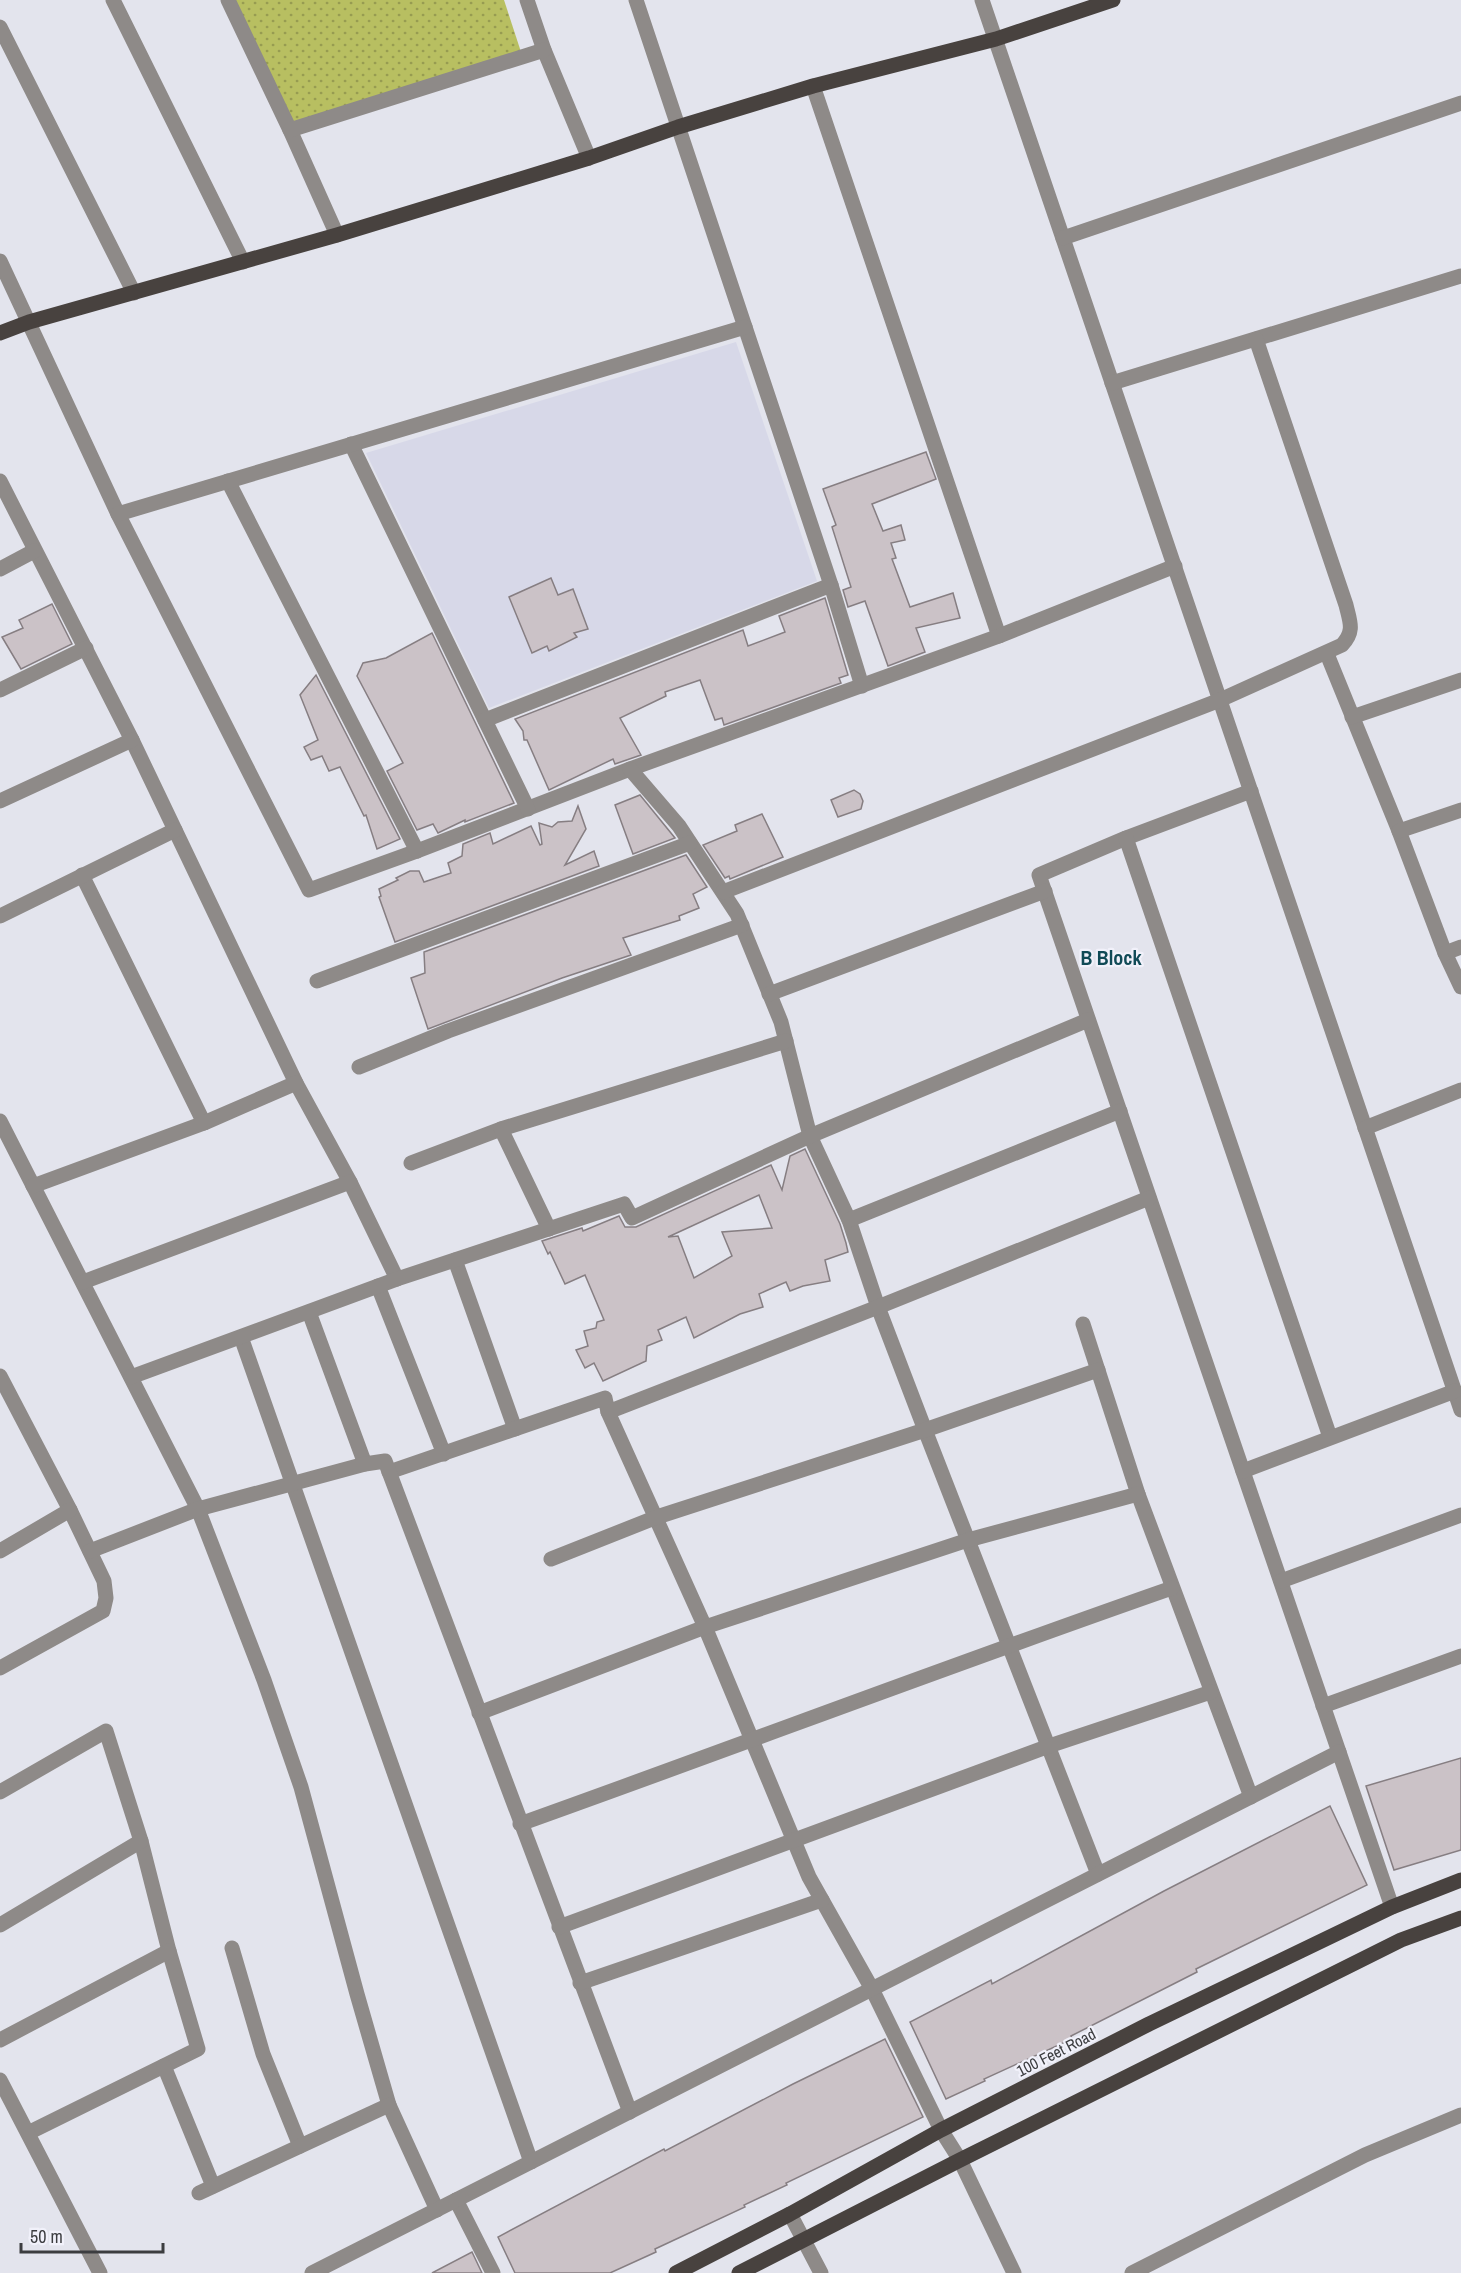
<svg xmlns="http://www.w3.org/2000/svg" width="1461" height="2273" viewBox="0 0 1461 2273" font-family="'Archivo Narrow',sans-serif">
  <style>
    .built { fill: #d7d8e8 }
    .park { fill: url(#park-dots) }
    .building { fill: #cbc2c7; stroke: #867e82; stroke-width: 1.5; fill-rule: evenodd }
    .lines { fill: none; stroke-linecap: round; stroke-linejoin: round }
    .minor { stroke: #8e8a88; stroke-width: 15 }
    .major { stroke: #48423f; stroke-width: 15 }
    .labels { text-anchor: middle; stroke-width: 4.5; stroke-linejoin: round; paint-order: stroke }
    .street-label { font-size: 16px; fill: #3c3d40; stroke: #f1f1fa }
    .quarter-label { font-size: 20px; font-weight: bold; fill: #104a56; stroke: #f1f1fa }
  </style>
  <defs>
    <pattern id="park-dots" width="8" height="8" patternUnits="userSpaceOnUse" patternTransform="scale(1.5)"><rect width="8" height="8" fill="#b8bf61"/><path d="M2 2h.1M6 6h.1" fill="none" stroke="#979c51" stroke-width="1.8" stroke-linecap="round"/></pattern>
  </defs>
  <rect width="100%" height="100%" fill="#e3e4ed"/>
  <path class="built" d="M736,342L817,581L489,708L366,453Z"/>
  <path class="park" d="M234,0H504L521,52L290,130Z"/>
  <g class="building">
    <path d="M926,452L936,479L872,504L883,531L901,525L905,540L891,543L896,558L892,559L910,607L953,593L960,618L916,628L925,652L888,666L865,601L848,607L843,590L851,587L832,527L836,525L823,489Z"/>
    <path d="M551,578L558,595L573,589L588,629L574,633L577,637L549,651L547,646L532,653L509,597Z"/>
    <path d="M825,598L848,675L839,678L841,683L724,725L722,718L715,720L700,680L665,692L666,696L620,718L641,755L615,764L613,759L549,790L527,740H524L523,731L515,719L743,630L748,646L785,632L779,616Z"/>
    <path d="M52,604L72,644L21,669L2,637L23,628L19,620Z"/>
    <path d="M432,633L514,803L465,822V820L438,833L433,824L417,830L387,771L403,763L357,676L363,663L386,658Z"/>
    <path d="M316,675L400,839L377,849L366,815L364,816L340,767L329,771L322,756L311,760L304,747L318,740L300,695Z"/>
    <path d="M854,790L860,794L863,801L861,809L838,817L831,800Z"/>
    <path d="M640,795L675,838L633,854L615,805Z"/>
    <path d="M578,806L586,829L565,865L594,851L599,866L395,942L379,897L381,896L379,889L398,880L396,878L410,871H419L424,882L451,873L448,863L462,856L463,844L490,833L493,844L531,826L540,845L542,844L539,823L552,827L558,822L572,821Z"/>
    <path d="M762,814L783,857L730,879L729,876L725,878L703,845L737,831L735,825Z"/>
    <path d="M686,855L707,887L693,894L699,908L679,916L680,920L623,938L631,955L562,978L428,1029L411,978L425,973L424,952Z"/>
    <path d="M805,1149L840,1224L846,1243L848,1252L825,1260L830,1281L803,1286L790,1291L786,1282L759,1294L763,1307L740,1314L694,1338L686,1317L658,1330L662,1340L647,1346L646,1361L603,1381L594,1363L585,1368L576,1350L588,1346L584,1331L596,1328L597,1322L604,1320L585,1275L565,1284L550,1252L548,1254L542,1241L582,1228L583,1231L619,1216L625,1227H636L771,1165L782,1190L790,1156ZM759,1195L772,1228L722,1232L732,1256L694,1278L678,1236L668,1237Z"/>
    <path d="M1461,1758V1850L1394,1870L1366,1786Z"/>
    <path d="M1330,1806L1367,1885L1196,1969L1197,1972L1071,2036L1072,2039L984,2079L985,2081L946,2099L910,2022L991,1980L992,1984L1164,1891Z"/>
    <path d="M885,2039L923,2117L786,2183L787,2185L744,2205L745,2207L655,2249L656,2252L610,2273H515L498,2237L664,2149L665,2151L793,2084Z"/>
    <path d="M472,2252L482,2273H432Z"/>
  </g>
  <g class="lines">
    <g class="minor">
      <path d="M113,0L243,262"/>
      <path d="M228,0L290,130L337,235"/>
      <path d="M527,0L544,50L589,158"/>
      <path d="M636,0L831,585L862,686"/>
      <path d="M982,0L1461,1410"/>
      <path d="M0,27L134,293"/>
      <path d="M813,86L999,636"/>
      <path d="M290,130L544,50"/>
      <path d="M1063,238L1461,103"/>
      <path d="M0,261L118,514L309,890L417,851L630,769L999,636L1175,566"/>
      <path d="M1112,383L1461,276"/>
      <path d="M351,444L528,809"/>
      <path d="M0,481L132,740L296,1083L350,1182L397,1279"/>
      <path d="M228,481L417,851"/>
      <path d="M118,514L745,327"/>
      <path d="M0,569L34,551"/>
      <path d="M1327,654L1399,831L1445,953L1461,987"/>
      <path d="M0,690L86,648"/>
      <path d="M1352,717L1461,680"/>
      <path d="M485,720L831,585"/>
      <path d="M630,769L679,826L737,914L781,1022L810,1136L849,1220L878,1307L925,1430L1098,1874"/>
      <path d="M1251,791L1126,838L1039,875L1392,1907"/>
      <path d="M0,801L132,740"/>
      <path d="M1399,831L1461,810"/>
      <path d="M1126,838L1330,1437"/>
      <path d="M82,875L204,1123"/>
      <path d="M723,892L1220,700L1342,645C1355,631 1350,622 1346,605L1256,339"/>
      <path d="M0,916L175,830"/>
      <path d="M1445,953L1461,947"/>
      <path d="M317,981L690,843"/>
      <path d="M769,994L1045,891"/>
      <path d="M359,1067L448,1031L742,925"/>
      <path d="M0,1121L198,1509L264,1680L301,1787L357,1994L389,2105L437,2210"/>
      <path d="M1365,1128L1461,1090"/>
      <path d="M411,1163L501,1129"/>
      <path d="M33,1186L204,1123L296,1083"/>
      <path d="M849,1220L1120,1111"/>
      <path d="M549,1229L501,1129L786,1041"/>
      <path d="M455,1260L515,1429"/>
      <path d="M83,1282L350,1182"/>
      <path d="M378,1286L444,1454"/>
      <path d="M309,1312L365,1464"/>
      <path d="M1083,1324L1138,1494L1251,1797"/>
      <path d="M241,1337L531,2162"/>
      <path d="M0,1376L70,1510L104,1581L106,1598L103,1611L0,1668"/>
      <path d="M131,1377L397,1279L624,1204L632,1218L810,1136L1088,1020"/>
      <path d="M608,1412L705,1627L809,1877L872,1989L941,2130L960,2160L1014,2273"/>
      <path d="M1243,1471L1455,1391"/>
      <path d="M389,1472L605,1398L608,1412L878,1307L1149,1198"/>
      <path d="M0,1551L70,1510"/>
      <path d="M90,1551L198,1509L365,1464L385,1461L630,2112"/>
      <path d="M551,1559L657,1517L925,1430L1098,1370"/>
      <path d="M1281,1581L1461,1515"/>
      <path d="M1323,1706L1461,1656"/>
      <path d="M479,1713L705,1627L968,1540L1138,1494"/>
      <path d="M0,1792L106,1731L141,1841L169,1951L198,2049L28,2133"/>
      <path d="M520,1824C738,1746 954,1664 1172,1588"/>
      <path d="M0,1925L141,1841"/>
      <path d="M559,1927L1049,1746L1211,1692"/>
      <path d="M232,1948L263,2054L300,2146"/>
      <path d="M580,1983L822,1900"/>
      <path d="M0,2040L169,1951"/>
      <path d="M164,2066L213,2186"/>
      <path d="M0,2080L100,2273"/>
      <path d="M199,2193L389,2105"/>
      <path d="M456,2200L493,2273"/>
      <path d="M790,2214L821,2273"/>
      <path d="M312,2273L1339,1752"/>
      <path d="M1132,2273L1365,2155L1461,2115"/>
    </g>
    <g class="major">
      <path d="M0,333L29,322L337,235L589,158L678,127L813,86L996,39L1113,0"/>
      <path d="M676,2273L790,2214L941,2130L1149,2024L1392,1907L1461,1880"/>
      <path d="M739,2273L960,2160L1401,1940L1461,1918"/>
    </g>
  </g>
  <g class="labels">
    <g class="street-label">
      <text transform="translate(1056 2052) rotate(-27)" y="6">100 Feet Road</text>
    </g>
    <g class="quarter-label">
      <text x="1111" y="965">B Block</text>
    </g>
  </g>
  <path d="M21 2243v9h142v-9" fill="none" stroke="#3c3d40" stroke-width="3"/>
  <text x="30" y="2243" font-size="18" fill="#3c3d40" stroke="#f1f1fa" stroke-width="4.5" paint-order="stroke">50 m</text>
</svg>
